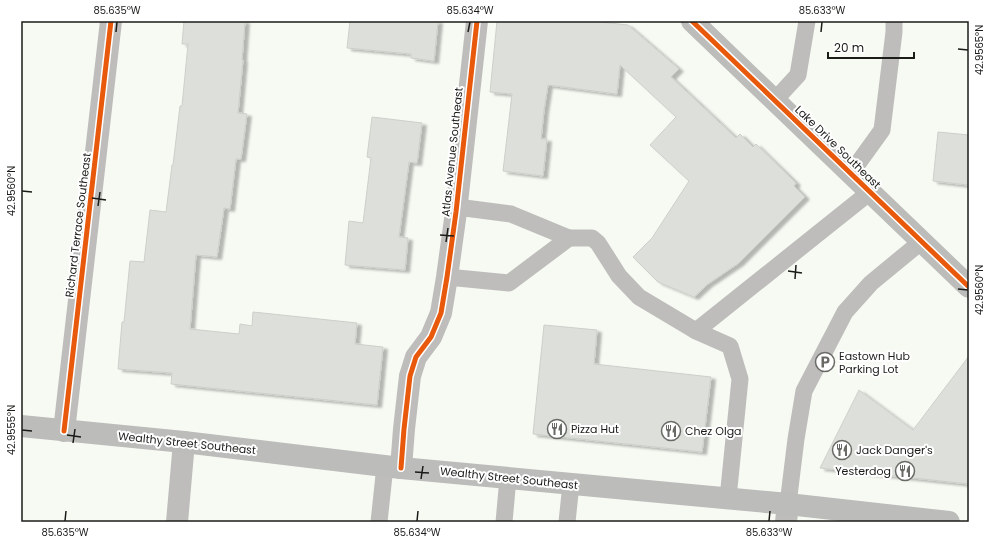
<svg xmlns="http://www.w3.org/2000/svg" width="990" height="543" viewBox="0 0 990 543" font-family="Poppins,sans-serif">
  <style>
    .building { fill: #dde0da; stroke: #cdcfca; filter: url(#shadow) }
    .lines { fill: none; stroke-linecap: round; stroke-linejoin: round }
    .lane { stroke: #bebdbc; stroke-width: 17 }
    .street { stroke: #bebdbc; stroke-width: 22 }
    .secondary { stroke: #bcbcba; stroke-width: 22 }
    .cycleway-casing { stroke: #fff; stroke-width: 8 }
    .cycleway { stroke: #e8590c; stroke-width: 5 }
    .ticks { fill: none; stroke: #1b1c18; stroke-width: 1.5 }
    .labels { text-anchor: middle; stroke-width: 4; stroke-linejoin: round; paint-order: stroke }
    .street-label { font-size: 11px; fill: #1b1c18; stroke: #fff }
    .poi-label { font-size: 11px; fill: #1b1c18; stroke: #fff; text-anchor: start }
    .neatline { fill: none; stroke: #1b1c18; stroke-width: 1.5 }
    .ticks-label { font-size: 10px; text-anchor: middle; fill: #1b1c18 }
  </style>
  <defs>
    <filter id="shadow"><feDropShadow dx="4.5" dy="2.5" stdDeviation="1" flood-color="#0004"/></filter>
  </defs>
  <rect width="100%" height="100%" fill="#f7faf3"/>
  <g class="building">
    <path d="M184,21H245L242,60H243L238,113L247,114L241,159H236L230,209L224,208L217,257L196,255L190,329L239,334L240,324L252,326L253,312L357,323L355,344L383,347L377,405L171,384L172,373L118,369L122,322H124L130,261L144,262L150,210L166,212L172,165H173L180,106H182L188,44H182Z"/>
    <path d="M350,21H438L434,61L411,58V54L347,48Z"/>
    <path d="M497,21H592L628,25L679,69L671,77L736,138L740,134L753,147L756,144L796,183L794,186L805,197L739,263L708,284L694,297L658,282L633,257L652,238L689,181L650,145L676,117L620,65L617,94L548,85L544,110L541,139H547L543,176L503,171L512,94L490,92Z"/>
    <path d="M372,117L422,123L417,163L409,162L399,237L408,238L405,270L345,265L349,221L363,223L371,158L367,157Z"/>
    <path d="M938,132L969,135V172L968,185L933,181Z"/>
    <path d="M544,325L597,330L594,364L711,377L702,452L533,434Z"/>
    <path d="M969,356V484L820,468L859,390L913,430Z"/>
  </g>
  <g class="lines">
    <g class="lane">
      <path d="M775,100L798,75L807,21"/>
      <path d="M851,173L882,130L894,32V21"/>
      <path d="M457,207L511,214L569,238H592L598,243L619,276L639,297L696,331L730,346L740,379L728,498"/>
      <path d="M447,277L509,283L569,238"/>
      <path d="M696,331L870,192"/>
      <path d="M788,504L796,439L804,391L845,312L871,283L922,241"/>
      <path d="M379,522L385,466"/>
      <path d="M504,522L508,478"/>
      <path d="M567,522L571,484"/>
    </g>
    <g class="street">
      <path d="M64,431L111,21"/>
      <path d="M401,468L404,429L410,376L416,357L431,337L441,313L447,277L456,212L477,21"/>
      <path d="M177,522L184,442"/>
      <path d="M786,522L788,504"/>
    </g>
    <g class="secondary">
      <path d="M692,21L969,287"/>
      <path d="M21,426L184,442L401,468L788,504L949,522"/>
    </g>
    <g class="cycleway-casing">
      <g id="cycleway">
        <path d="M692,21L969,287"/>
        <path d="M64,431L111,21"/>
        <path d="M401,468L404,429L410,376L416,357L431,337L441,313L447,277L456,212L477,21"/>
      </g>
    </g>
    <use href="#cycleway" class="cycleway"/>
  </g>
  <path class="ticks" d="M116,32L117,22M468,32L470,22M821,32L822,22M958,49L968,50M22,191L32,192M92,198L106,200M98,206L100,192M440,235L454,236M446,242L448,228M788,271L802,273M795,279L796,265M958,289L968,290M22,430L32,431M67,435L81,437M73,443L75,429M415,472L429,473M421,479L423,466M65,521L66,511M417,521L418,511M769,521L770,511"/>
  <defs>
    <g id="parking-ring" transform="scale(1)"><circle r="9.5" fill="#fff" stroke="#686a65" stroke-width="1.5"/><path d="M-3.5-5.5H1a3.5 3.5 0 0 1 0 7H-1V5.5H-3.5ZM-1-3.4V-.6H.8a1.4 1.4 0 0 0 0-2.8Z" fill="#686a65"/></g>
    <g id="restaurant-ring" transform="scale(1)"><circle r="9.5" fill="#fff" stroke="#686a65" stroke-width="1.5"/><path d="M-5-6h1v4h1v-4h1v4h1v-4h1v5L-1.5 .5V6h-2V.5L-5-1ZM5-6V6H3V1.5H1.5Q1.5-4 5-6Z" fill="#686a65"/></g>
  </defs>
  <g fill-rule="evenodd">
    <use href="#parking-ring" x="825" y="362"/>
    <use href="#restaurant-ring" x="557" y="429"/>
    <use href="#restaurant-ring" x="671" y="431"/>
    <use href="#restaurant-ring" x="842" y="450"/>
    <use href="#restaurant-ring" x="905" y="471"/>
  </g>
  <g class="labels">
    <g class="street-label">
      <text transform="translate(838 147) rotate(44)" y="4">Lake Drive Southeast</text>
      <text transform="translate(452 152) rotate(-84)" y="4">Atlas Avenue Southeast</text>
      <text transform="translate(78 225) rotate(-83)" y="4">Richard Terrace Southeast</text>
      <text transform="translate(187 443) rotate(6)" y="4">Wealthy Street Southeast</text>
      <text transform="translate(509 478) rotate(6)" y="4">Wealthy Street Southeast</text>
    </g>
    <g class="poi-label">
      <text x="839" y="360">Eastown Hub<tspan x="839" dy="13">Parking Lot</tspan></text>
      <text x="571" y="433">Pizza Hut</text>
      <text x="685" y="435">Chez Olga</text>
      <text x="856" y="454">Jack Danger's</text>
      <text x="891" y="475" text-anchor="end">Yesterdog</text>
    </g>
  </g>
  <rect width="990" height="543" fill="none" stroke="#ffffff" stroke-width="44"/>
  <path d="M828 52v6h86v-6" fill="none" stroke="#1b1c18" stroke-width="2"/>
  <text x="834" y="52" font-size="12" fill="#1b1c18" stroke="#ffffff" stroke-width="3" paint-order="stroke">20 m</text>
  <rect x="22" y="22" width="946" height="499" class="neatline"/>
  <g class="ticks-label">
    <text x="117" y="14">85.635°W</text>
    <text x="470" y="14">85.634°W</text>
    <text x="822" y="14">85.633°W</text>
    <text transform="translate(979 50) rotate(-90)" y="4">42.9565°N</text>
    <text transform="translate(11 191) rotate(-90)" y="4">42.9560°N</text>
    <text transform="translate(979 290) rotate(-90)" y="4">42.9560°N</text>
    <text transform="translate(11 430) rotate(-90)" y="4">42.9555°N</text>
    <text x="65" y="536">85.635°W</text>
    <text x="417" y="536">85.634°W</text>
    <text x="769" y="536">85.633°W</text>
  </g>
</svg>
